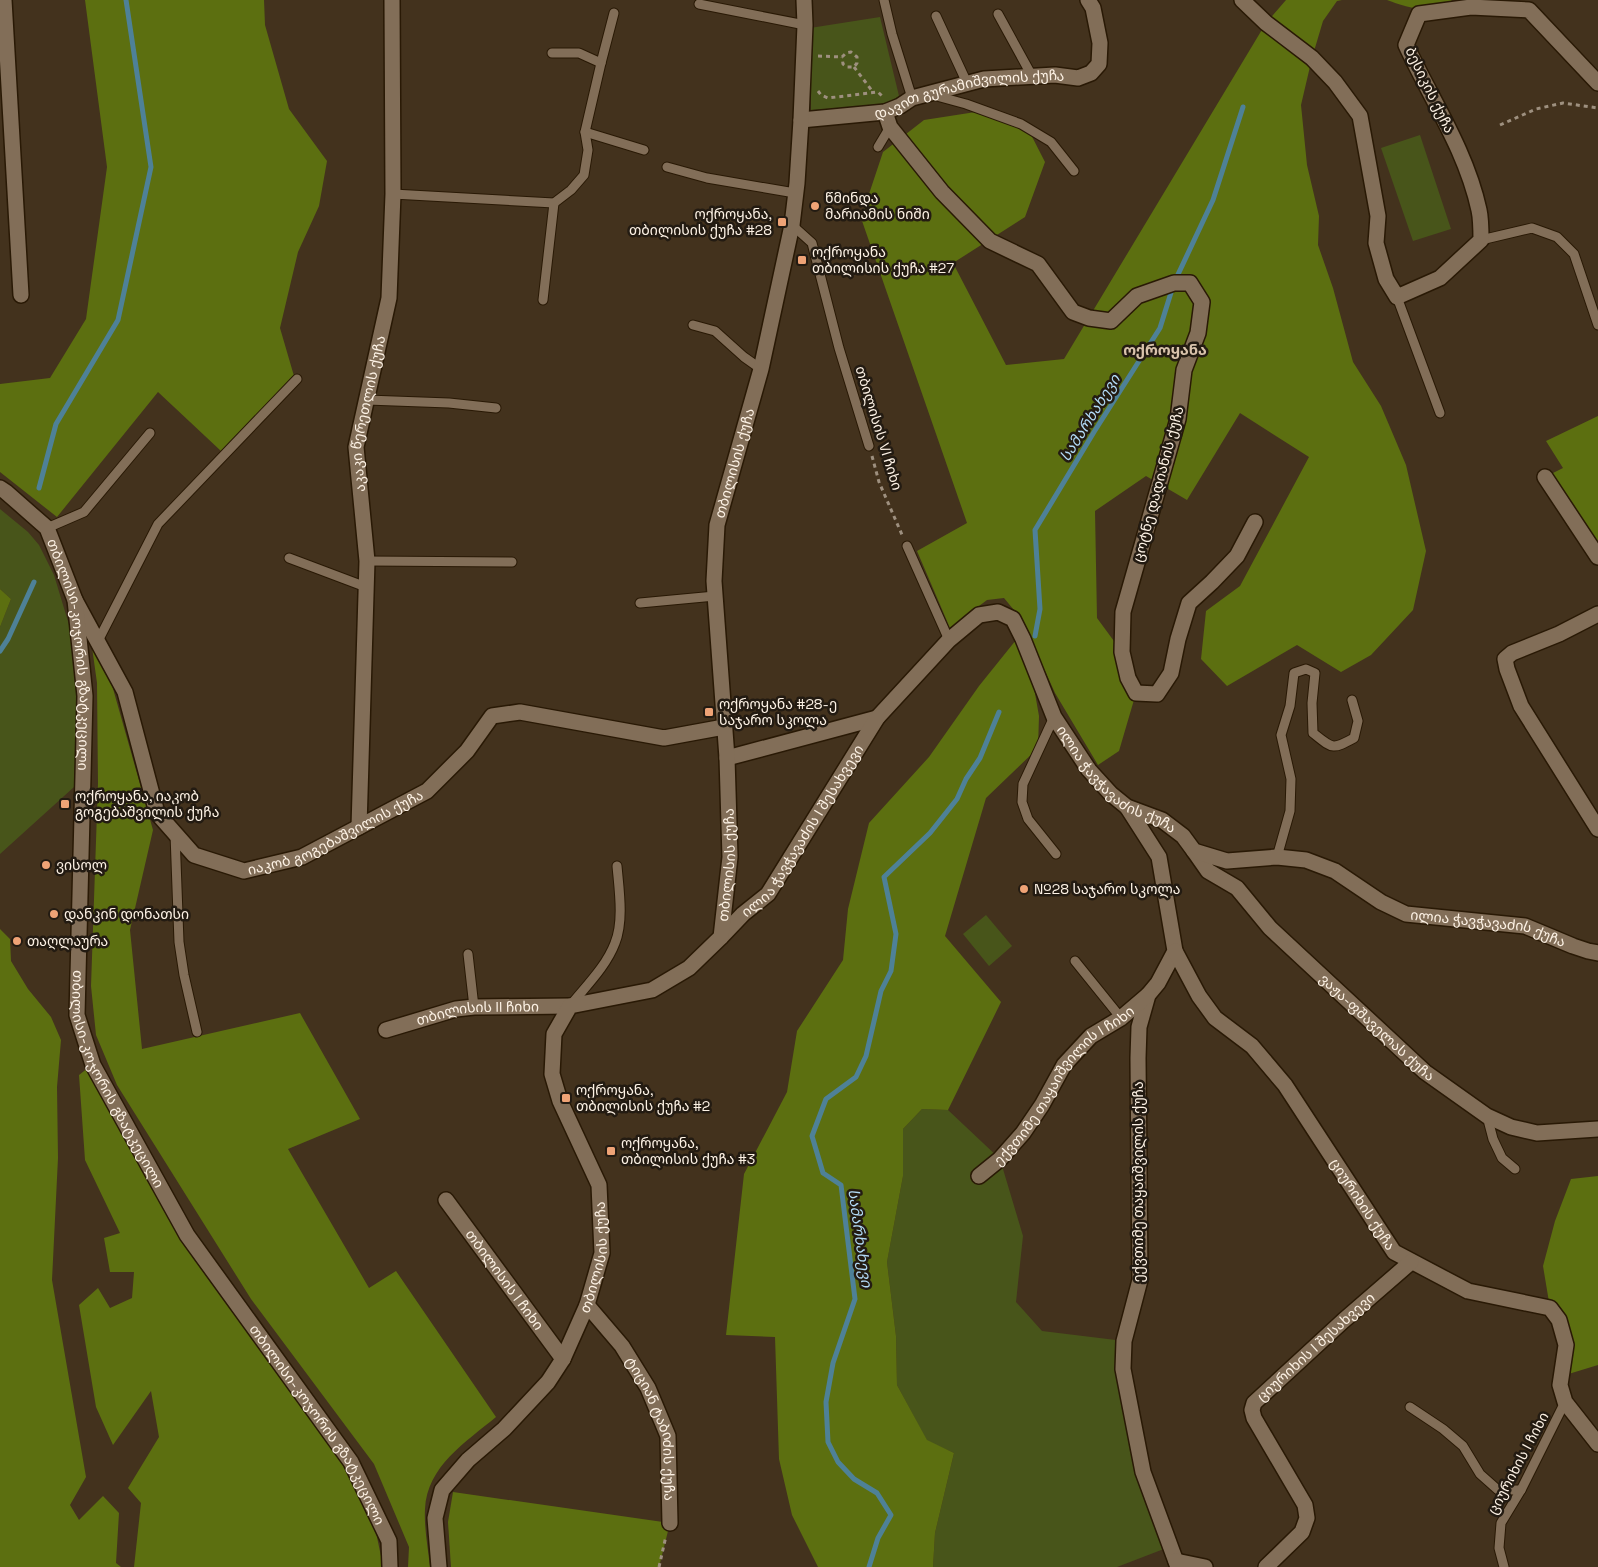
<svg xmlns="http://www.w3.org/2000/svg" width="1598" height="1567" viewBox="0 0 1598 1567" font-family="'Space Grotesk','Noto Sans Georgian',sans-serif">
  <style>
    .green { fill: #48551a }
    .forest { fill: #5c6f10 }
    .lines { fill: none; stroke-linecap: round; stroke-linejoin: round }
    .stream { stroke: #4e8197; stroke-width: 5 }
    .lane-casing { stroke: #291905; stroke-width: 11 }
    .street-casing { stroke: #291905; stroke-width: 18 }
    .secondary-casing { stroke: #291905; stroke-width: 18 }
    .path { stroke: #9e907f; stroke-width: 3; stroke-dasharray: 4 4; stroke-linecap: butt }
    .lane { stroke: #826e58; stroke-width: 9 }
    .street { stroke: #826e58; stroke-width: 15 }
    .secondary { stroke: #826e58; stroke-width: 15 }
    .poi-dot { fill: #efa376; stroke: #231b12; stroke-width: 2 }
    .labels { text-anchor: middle; stroke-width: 5; stroke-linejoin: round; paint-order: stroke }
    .street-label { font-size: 14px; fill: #fdf2e5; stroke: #231b12 }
    .poi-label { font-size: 14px; fill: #fdf2e5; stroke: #231b12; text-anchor: start }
    .neighbourhood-label { font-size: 15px; font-weight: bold; fill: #d9c3ab; stroke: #231b12 }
    .water-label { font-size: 15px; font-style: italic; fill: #b3dbf7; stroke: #231b12 }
  </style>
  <rect width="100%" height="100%" fill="#43321d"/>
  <g class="green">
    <path d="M880,17L899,96L883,107L811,110L810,28Z"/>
    <path d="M1420,135L1451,229L1413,241L1381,148Z"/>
    <path d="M0,509L28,532L39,545L54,575L70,628L78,691L74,787L0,854V627L11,599L0,589Z"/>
    <path d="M986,915L1012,946L989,966L963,934Z"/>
    <path d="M922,1109L948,1110L1000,1159L1023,1236L1016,1302L1042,1331L1124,1341L1123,1369L1169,1547L1117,1567H933L935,1533L954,1453L927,1441L897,1385L896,1336L887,1262L903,1176V1129Z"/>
  </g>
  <g class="forest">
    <path d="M85,0H264L265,25L289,109L327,161L319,206L298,252L280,328L294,376L221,451L158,392L57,517L0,472V384L50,378L86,319L107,167Z"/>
    <path d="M1286,0H1342L1337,1L1323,21L1312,58L1301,105L1307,165L1319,216L1318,245L1333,288L1353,362L1381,406L1406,465L1426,551L1413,610L1371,655L1341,672L1297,645L1227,686L1201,659L1206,611L1240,586L1309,457L1240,413L1187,500L1146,476L1095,511L1097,618L1122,652L1136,693L1119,751L1098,765L1055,693L1022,620L1004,598L987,600L950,628L917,551L967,523L861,218L883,152L924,120L982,111L1024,121L1045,162L1025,217L953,263L1006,365L1064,359L1266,23Z"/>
    <path d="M1387,0H1452C1437,17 1405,7 1387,0Z"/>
    <path d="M1598,416V557L1545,477L1563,468L1546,441Z"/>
    <path d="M0,589L11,599L0,627Z"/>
    <path d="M1016,640L1033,682L1039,716L1038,748L986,798L945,936L1001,1002L948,1110L922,1109L903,1129V1176L887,1262L896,1336L897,1385L927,1440L954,1453L935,1533L933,1567H818L792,1515L779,1459L775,1337L726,1335L744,1174L787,1092L797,1031L843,960L848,909L869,823L929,757L979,686Z"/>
    <path d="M92,647L110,678L153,830L130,930L142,1049L300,1013L360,1119L288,1149L369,1288L396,1271L496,1417C466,1442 427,1466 425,1509C424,1528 428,1548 430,1567H408L409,1547L374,1464L251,1299L117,1085L96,1035L91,986L98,783L97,683Z"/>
    <path d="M0,929L10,939L11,961L28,989L51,1017L61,1040L57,1087L58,1158L52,1280L86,1477L70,1505L79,1520L103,1496L119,1513L116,1563L121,1567H0Z"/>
    <path d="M88,1068L181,1241L261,1351L346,1462L374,1523L381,1556V1567H134L141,1503L128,1488L159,1437L151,1391L113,1445L96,1407L79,1305L98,1288L110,1308L132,1298L134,1272H110L104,1238L120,1233L85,1160L79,1075Z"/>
    <path d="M1598,1176V1365L1562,1376L1566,1354L1550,1308L1543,1266L1555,1221L1571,1179Z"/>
    <path d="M453,1492L670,1523L659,1567H451L448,1522Z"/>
  </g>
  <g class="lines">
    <g class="stream">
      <path d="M39,488L56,424L118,320L151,167L126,0"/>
      <path d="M1035,636L1040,609L1035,530L1094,432L1160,328L1174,283L1213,200L1243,107"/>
      <path d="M0,651L8,639L34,582"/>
      <path d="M869,1567L878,1538L891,1515L877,1493L854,1479L838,1462L828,1442L826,1402L833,1363L855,1299L841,1185L823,1173L812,1136L826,1099L856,1077L866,1056L881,991L891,971L896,934L884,877L930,833L957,799L966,779L980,758L999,712"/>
    </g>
    <g class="lane-casing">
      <g id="lane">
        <path d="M884,0L892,34L912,98"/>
        <path d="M699,4L805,25"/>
        <path d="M998,14L1032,76"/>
        <path d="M936,16L967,83"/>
        <path d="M601,63L614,13"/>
        <path d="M933,95L966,104L1021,124L1051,142L1074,171"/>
        <path d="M585,132L644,150"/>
        <path d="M878,147L890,127"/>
        <path d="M667,167L707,178L795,193"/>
        <path d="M393,194L554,203L571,190L584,175L588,150L585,132L601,63L579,53H552"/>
        <path d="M792,225L812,243L839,348L869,446"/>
        <path d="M1481,240L1532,228L1557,237L1574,254L1598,325"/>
        <path d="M1397,297L1440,413"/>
        <path d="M543,300L554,203"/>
        <path d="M693,325L715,331L744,357L761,369"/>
        <path d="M367,400L449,403L496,408"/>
        <path d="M47,528L84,512L150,433"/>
        <path d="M907,546L949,640"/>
        <path d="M289,558L366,587"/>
        <path d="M367,561L512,562"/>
        <path d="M640,603L715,596"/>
        <path d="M98,641L158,524L297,379"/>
        <path d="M1054,717L1023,784L1022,802L1028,819L1056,854"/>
        <path d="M175,834L179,942L184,975L197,1032"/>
        <path d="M1277,857L1290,811L1291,779L1281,735L1290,706L1294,673L1306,669L1315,673L1312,703L1313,733C1333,749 1332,750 1354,738L1358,721L1352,700"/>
        <path d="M468,954L474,1007"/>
        <path d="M1075,961L1121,1018"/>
        <path d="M570,1006C585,987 606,967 615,943C624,921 619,889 617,866"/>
        <path d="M1487,1116L1493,1139L1502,1158L1515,1169"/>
        <path d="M1410,1407L1443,1429L1463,1446L1480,1474L1498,1490H1521"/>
        <path d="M1504,1567L1499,1548L1501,1523L1521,1490L1565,1402"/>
      </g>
    </g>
    <g class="street-casing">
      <g id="street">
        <path d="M4,0L21,295"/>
        <path d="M1242,0L1266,23L1312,58L1335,82L1360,116L1378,216L1376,243L1386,279L1397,297L1440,278L1481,240C1481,230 1481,219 1479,210C1466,150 1431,99 1406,45L1419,14L1471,7L1529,10L1598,83"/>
        <path d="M885,112L890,127L942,192L990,241L1038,264L1073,312L1089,318L1111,321L1137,296L1174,283H1190L1202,302L1198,333L1184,370L1178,419L1123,612L1122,652L1128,678L1136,693L1157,694L1171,673L1178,639L1189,603L1212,582L1237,556L1255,522"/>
        <path id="s1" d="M801,120L885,112L900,106L912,98L984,79L1055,75L1078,78L1091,73L1099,64L1100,43L1093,8L1088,0"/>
        <path d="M1545,477L1598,557"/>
        <path id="s2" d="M75,600L125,692L157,813L194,855L244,871L302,857L427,791L467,751L492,716L520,712L664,738L724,727"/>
        <path d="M1598,614L1559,634L1512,653L1505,659L1507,669L1521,706L1598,829"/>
        <path d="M727,758L877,718"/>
        <path d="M1127,807L1159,857L1175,951L1158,983L1148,995L1139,1027L1138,1058L1140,1280L1124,1341L1123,1369L1143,1472L1178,1567"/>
        <path id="s3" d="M359,827L367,561L356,447L389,298L393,194L392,0"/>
        <path id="s4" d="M1194,851L1208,871L1237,888L1270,928L1425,1072L1487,1116L1511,1127L1537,1133L1598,1129"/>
        <path id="s5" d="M721,937L743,914L768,894L877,718L949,640L979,615L998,612L1013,619L1023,639L1054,717L1089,770L1111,794L1127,807L1162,820L1183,836L1194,851L1227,861L1277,857L1306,860L1335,871L1381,902L1406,914L1525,926L1573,946L1588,951L1598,953"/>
        <path id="s6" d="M1175,951L1199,996L1215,1018L1252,1046L1285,1085L1394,1252L1468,1291L1550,1308L1559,1320L1566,1345L1560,1385L1565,1402L1598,1444"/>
        <path id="s7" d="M386,1030L456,1009L474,1007L570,1006"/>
        <path id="s8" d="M979,1176L1000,1159L1023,1133L1042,1105L1064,1065L1091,1036L1121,1018L1148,995"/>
        <path id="s9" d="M446,1200L563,1359"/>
        <path id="s10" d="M587,1305L622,1346L648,1388L668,1436L670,1523"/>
        <path d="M1176,1561L1205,1567"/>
        <path id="s11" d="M439,1567L435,1518L442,1490L468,1460L504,1429L548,1382L563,1359L587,1305L602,1253L599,1185L560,1101L552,1074L554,1034L570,1006L652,990L689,968L721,937L730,857L727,758L714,581L717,525L761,369L792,225L797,183L801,120L805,25L804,0"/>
        <path id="s12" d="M1266,1567L1302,1532L1307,1518L1305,1505L1254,1418L1252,1410L1254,1403L1343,1321L1411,1262"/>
      </g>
    </g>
    <g class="secondary-casing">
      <g id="secondary">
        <path id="s13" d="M0,488L6,492L47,528L75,600L85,696L77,1015L93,1065L187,1235L351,1462L389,1541L390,1567"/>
      </g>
    </g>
    <g class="path">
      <path d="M818,56L842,57L846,53L851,52L857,57V63L854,67H847L843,64L842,57"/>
      <path d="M854,67L873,92"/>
      <path d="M818,91L821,95L828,98L878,92L882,96"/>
      <path d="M1500,125L1536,109L1563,103L1598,108"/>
      <path d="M872,456L879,482L903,537"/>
      <path d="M659,1567L666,1536"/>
    </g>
    <use href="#lane" class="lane"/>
    <use href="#street" class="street"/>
    <use href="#secondary" class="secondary"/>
  </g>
  <g class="poi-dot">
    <circle cx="815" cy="206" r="5"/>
    <rect x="777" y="217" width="10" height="10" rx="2.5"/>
    <rect x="797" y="255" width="10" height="10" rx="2.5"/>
    <rect x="704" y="707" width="10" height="10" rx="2.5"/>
    <rect x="60" y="799" width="10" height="10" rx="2.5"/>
    <circle cx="46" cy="865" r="5"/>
    <circle cx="1024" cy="889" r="5"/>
    <circle cx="54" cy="914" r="5"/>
    <circle cx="17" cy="941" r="5"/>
    <rect x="561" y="1093" width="10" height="10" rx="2.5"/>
    <rect x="606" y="1146" width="10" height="10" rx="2.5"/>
  </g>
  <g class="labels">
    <g class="street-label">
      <text transform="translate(1430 90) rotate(64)" y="5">ბესიკის ქუჩა</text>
      <text dy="5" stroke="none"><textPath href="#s1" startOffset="172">დავით გურამიშვილის ქუჩა</textPath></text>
      <text dy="5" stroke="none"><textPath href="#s3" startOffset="415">აკაკი წერეთლის ქუჩა</textPath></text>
      <text transform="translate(879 428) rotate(73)" y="5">თბილისის VI ჩიხი</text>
      <text dy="5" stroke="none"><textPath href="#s11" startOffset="1280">თბილისის ქუჩა</textPath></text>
      <text transform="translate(1158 484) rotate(-75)" y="5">ცოტნე დადიანის ქუჩა</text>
      <text dy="5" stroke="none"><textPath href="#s13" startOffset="192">თბილისი-კოჯორის გზატკეცილი</textPath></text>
      <text dy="5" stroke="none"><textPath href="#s5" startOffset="649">ილია ჭავჭავაძის ქუჩა</textPath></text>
      <text dy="5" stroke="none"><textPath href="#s5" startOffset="135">ილია ჭავჭავაძის I შესახვევი</textPath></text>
      <text dy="5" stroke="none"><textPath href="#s2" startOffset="438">იაკობ გოგებაშვილის ქუჩა</textPath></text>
      <text dy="5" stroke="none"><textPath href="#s11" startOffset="875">თბილისის ქუჩა</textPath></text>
      <text dy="5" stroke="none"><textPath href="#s5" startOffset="1069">ილია ჭავჭავაძის ქუჩა</textPath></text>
      <text dy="5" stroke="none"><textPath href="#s7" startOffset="94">თბილისის II ჩიხი</textPath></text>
      <text dy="5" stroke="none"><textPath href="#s4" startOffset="256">ვაჟა-ფშაველას ქუჩა</textPath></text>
      <text dy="5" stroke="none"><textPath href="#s13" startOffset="628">თბილისი-კოჯორის გზატკეცილი</textPath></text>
      <text dy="5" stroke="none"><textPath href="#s8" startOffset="126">ექვთიმე თაყაიშვილის I ჩიხი</textPath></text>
      <text transform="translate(1138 1182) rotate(-90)" y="5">ექვთიმე თაყაიშვილის ქუჩა</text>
      <text dy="5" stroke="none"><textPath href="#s6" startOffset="318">ციურიხის ქუჩა</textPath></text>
      <text dy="5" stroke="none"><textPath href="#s11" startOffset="365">თბილისის ქუჩა</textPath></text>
      <text dy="5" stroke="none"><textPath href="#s9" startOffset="99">თბილისის I ჩიხი</textPath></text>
      <text dy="5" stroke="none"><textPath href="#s12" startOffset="278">ციურიხის I შესახვევი</textPath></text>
      <text dy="5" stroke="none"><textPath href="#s13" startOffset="1032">თბილისი-კოჯორის გზატკეცილი</textPath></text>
      <text dy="5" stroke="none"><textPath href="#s10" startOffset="144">ტიციან ტაბიძის ქუჩა</textPath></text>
      <text transform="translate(1518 1463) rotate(-62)" y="5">ციურიხის I ჩიხი</text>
    </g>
    <g class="poi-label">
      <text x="825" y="203">წმინდა<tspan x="825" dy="16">მარიამის ნიში</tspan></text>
      <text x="772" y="219" text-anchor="end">ოქროყანა,<tspan x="772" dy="16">თბილისის ქუჩა #28</tspan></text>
      <text x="812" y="257">ოქროყანა<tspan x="812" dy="16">თბილისის ქუჩა #27</tspan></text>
      <text x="719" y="709">ოქროყანა #28-ე<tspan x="719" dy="16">საჯარო სკოლა</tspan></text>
      <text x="75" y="801">ოქროყანა, იაკობ<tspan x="75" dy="16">გოგებაშვილის ქუჩა</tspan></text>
      <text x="56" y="870">ვისოლ</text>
      <text x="1034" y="894">№28 საჯარო სკოლა</text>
      <text x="64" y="919">დანკინ დონათსი</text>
      <text x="27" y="946">თაღლაურა</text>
      <text x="576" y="1095">ოქროყანა,<tspan x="576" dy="16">თბილისის ქუჩა #2</tspan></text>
      <text x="621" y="1148">ოქროყანა,<tspan x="621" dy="16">თბილისის ქუჩა #3</tspan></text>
    </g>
    <g class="neighbourhood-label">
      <text x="1165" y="355">ოქროყანა</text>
    </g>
    <g class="water-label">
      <text transform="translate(1090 418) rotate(-58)" y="5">სამარხახევი</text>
      <text transform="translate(860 1238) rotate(82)" y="5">სამარხახევი</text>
    </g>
  </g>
</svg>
